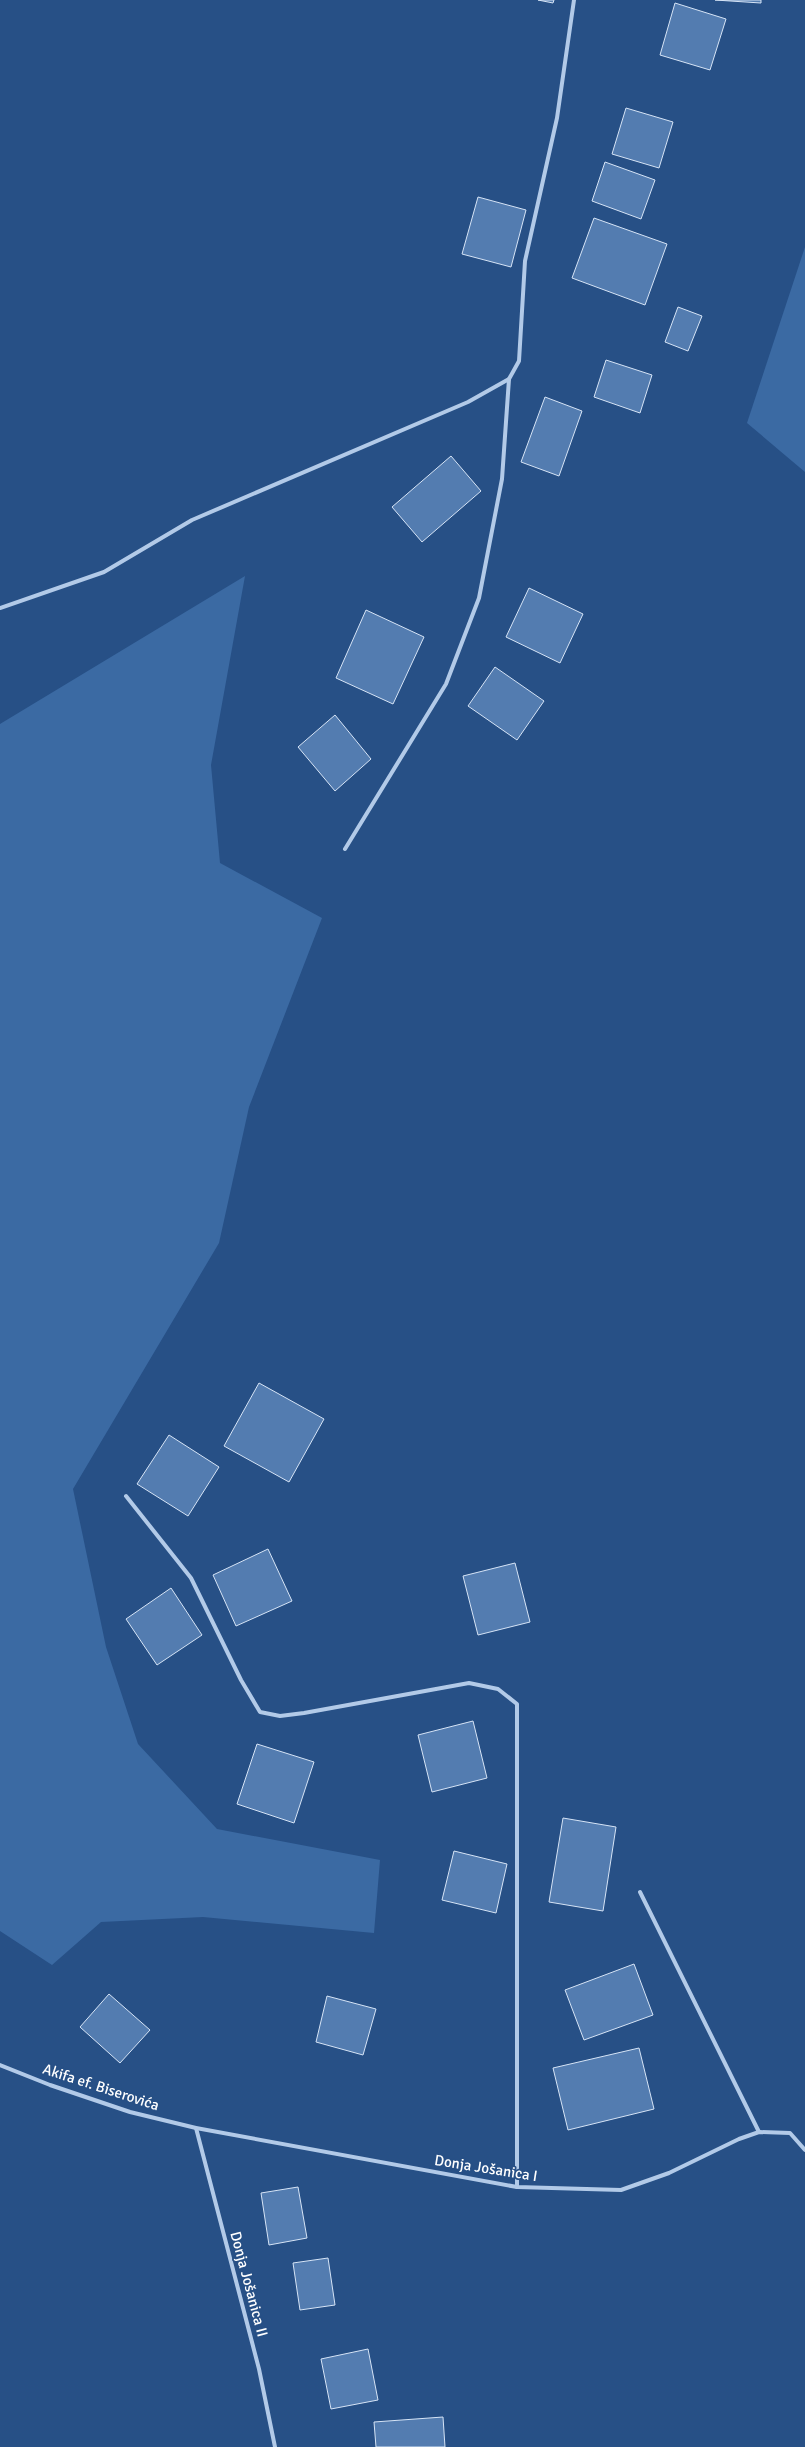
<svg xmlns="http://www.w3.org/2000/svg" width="805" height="2447" viewBox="0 0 805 2447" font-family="Signika,sans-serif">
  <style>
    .green { fill: #3b6aa3 }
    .building { fill: #537cb0; stroke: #d6e4f6 }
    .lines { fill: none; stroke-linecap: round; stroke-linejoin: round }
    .minor { stroke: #b2cae8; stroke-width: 4 }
    .labels { text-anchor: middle; stroke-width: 3.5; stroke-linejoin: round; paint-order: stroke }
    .street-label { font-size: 15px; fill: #fff; stroke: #275086 }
  </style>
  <rect width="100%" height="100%" fill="#275086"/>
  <g class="green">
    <path d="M805,247V472L747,423Z"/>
    <path d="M245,576L211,765L220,863L322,918L249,1107L219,1243L73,1489L106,1647L138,1744L217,1829L380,1860L374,1933L203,1917L101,1922L52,1965L0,1931V724Z"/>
  </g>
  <g class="building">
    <path d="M538,0H554L553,3Z"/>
    <path d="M715,0H761V3Z"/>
    <path d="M675,3L726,19L710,70L660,55Z"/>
    <path d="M626,108L673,122L659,168L612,154Z"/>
    <path d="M605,162L655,180L641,219L592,201Z"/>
    <path d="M478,197L526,210L511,267L462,254Z"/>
    <path d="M594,218L667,244L645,305L572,278Z"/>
    <path d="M678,307L702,316L688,351L665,342Z"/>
    <path d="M606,360L652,375L640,413L594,397Z"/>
    <path d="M545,397L582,411L559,476L521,462Z"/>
    <path d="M451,456L481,491L422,542L392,507Z"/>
    <path d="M529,588L583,614L560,663L506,637Z"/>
    <path d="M366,610L424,637L393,704L336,678Z"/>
    <path d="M495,667L544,701L517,740L468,706Z"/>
    <path d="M335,715L371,759L335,791L298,747Z"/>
    <path d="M259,1383L324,1419L289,1482L224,1446Z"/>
    <path d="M169,1435L219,1467L188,1516L137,1484Z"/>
    <path d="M268,1549L292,1601L236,1626L213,1575Z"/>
    <path d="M515,1563L530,1622L478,1635L463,1576Z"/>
    <path d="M171,1588L202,1635L157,1665L126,1619Z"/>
    <path d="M473,1721L487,1778L432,1792L418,1735Z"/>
    <path d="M257,1744L314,1762L294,1823L237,1804Z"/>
    <path d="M563,1818L616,1827L603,1911L549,1902Z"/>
    <path d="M454,1851L507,1864L496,1913L442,1900Z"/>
    <path d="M634,1964L653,2015L584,2040L565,1990Z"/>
    <path d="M109,1994L150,2030L120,2063L80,2027Z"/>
    <path d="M327,1996L376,2009L363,2055L316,2042Z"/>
    <path d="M639,2048L654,2109L568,2130L553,2068Z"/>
    <path d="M298,2187L307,2238L269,2245L261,2193Z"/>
    <path d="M328,2258L335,2305L300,2310L293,2263Z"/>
    <path d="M368,2349L378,2400L331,2409L321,2359Z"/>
    <path d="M443,2417L445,2447H376L374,2422Z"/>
  </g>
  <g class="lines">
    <g class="minor">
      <path d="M0,608L104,572L192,520L468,402L509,379L519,361L525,261L557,118L574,0"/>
      <path d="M345,849L446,684L479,598L502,479L509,379"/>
      <path d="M126,1496L191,1578L241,1680L260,1712L280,1716L304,1713L469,1683L498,1689L517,1704V2187"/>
      <path d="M640,1892L759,2132"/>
      <path d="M0,2065L50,2085L130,2112L196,2128L517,2187L621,2190L669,2173L739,2139L759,2132L790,2133L805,2150"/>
      <path d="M196,2128L259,2369L275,2447"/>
    </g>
  </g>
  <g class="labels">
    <g class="street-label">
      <text transform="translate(101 2087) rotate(18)" y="5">Akifa ef. Biserovića</text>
      <text transform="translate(486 2168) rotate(9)" y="5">Donja Jošanica I</text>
      <text transform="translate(249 2284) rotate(75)" y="5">Donja Jošanica II</text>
    </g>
  </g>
</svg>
